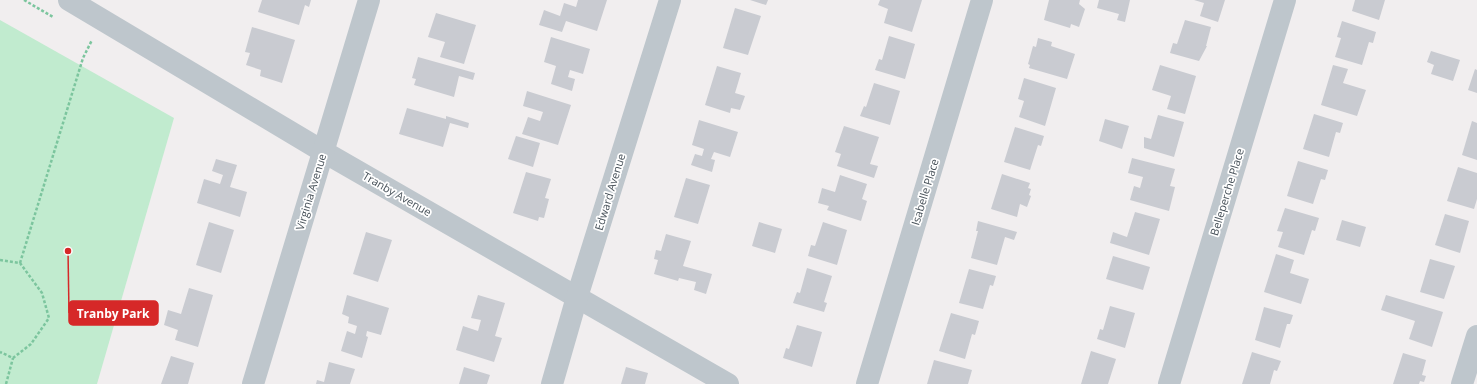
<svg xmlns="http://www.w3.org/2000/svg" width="1477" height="384" viewBox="0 0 1477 384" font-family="'Open Sans',sans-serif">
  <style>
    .green { fill: #c1ebcf }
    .building { fill: #c9cbd1 }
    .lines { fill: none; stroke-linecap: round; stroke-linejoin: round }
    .path { stroke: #7cc59e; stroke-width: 2.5; stroke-dasharray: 3 2; stroke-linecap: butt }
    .minor { stroke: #bec6cc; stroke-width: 22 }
    .labels { text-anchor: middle; stroke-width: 3.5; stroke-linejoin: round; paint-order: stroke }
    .street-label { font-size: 11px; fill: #48525a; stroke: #fff }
    .leader { fill: none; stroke: #d62828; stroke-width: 1.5 }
    .callout-dot { fill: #d62828; stroke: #fff; stroke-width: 1.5 }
    .callout { fill: #d62828; stroke: #d62828; stroke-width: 1.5 }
    .callout-label { font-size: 12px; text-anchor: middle; font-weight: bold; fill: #fff }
  </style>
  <rect width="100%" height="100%" fill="#f1eeef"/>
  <path class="green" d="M0,20L174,118L97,384H0Z"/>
  <g class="building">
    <path d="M262,0H311L309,7L305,5L299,25L258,12Z"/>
    <path d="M578,0H607L597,31L566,21L562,32L539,25L544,10L560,16L564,3L576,7Z"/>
    <path d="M750,0H768L766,5Z"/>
    <path d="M880,0H922L912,32L884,23L888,9L878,5Z"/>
    <path d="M1049,0H1080L1079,4L1085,9L1079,27L1071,24L1070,28L1044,20Z"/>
    <path d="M1099,0H1130L1125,22L1117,20L1119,14L1097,8Z"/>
    <path d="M1194,0H1225L1218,22L1200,16L1204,3Z"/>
    <path d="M1355,0H1385L1379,20L1352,11Z"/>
    <path d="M735,8L761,16L748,55L723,48Z"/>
    <path d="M436,13L476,25L464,64L440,57L445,42L428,37Z"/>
    <path d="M1185,20L1211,27L1206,46H1207L1199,61L1170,53L1173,43L1177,44Z"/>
    <path d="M1342,21L1376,32L1373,43L1369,42L1362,65L1335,57L1341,38L1337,37Z"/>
    <path d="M252,27L295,40L282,83L260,76L261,70L246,65L250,53L245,52Z"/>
    <path d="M889,36L915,44L905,79L875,70L879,59L882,60Z"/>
    <path d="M551,37L590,49L583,74L570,70L568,77L575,79L572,91L551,84L556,66L544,62Z"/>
    <path d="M1038,38L1052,42L1051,46L1075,54L1067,79L1029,68L1030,65L1028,64L1033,46L1036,47Z"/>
    <path d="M1431,51L1460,60L1453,81L1431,74L1434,65L1427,62Z"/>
    <path d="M418,57L475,73L473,80L459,76L454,97L414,85L416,79L412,78Z"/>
    <path d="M1160,65L1196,76L1185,114L1167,109L1171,96L1152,90Z"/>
    <path d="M1333,65L1348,69L1343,83L1366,90L1357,116L1321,105Z"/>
    <path d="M717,66L741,73L735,93L745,96L740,110L731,108L730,113L705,105Z"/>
    <path d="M1475,69L1477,70V93L1468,90Z"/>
    <path d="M1024,78L1056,88L1045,126L1019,117L1024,101L1018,99Z"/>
    <path d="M874,83L900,91L890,125L860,116L864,106L866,107Z"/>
    <path d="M527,91L571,105L558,145L522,134L528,117L540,121L543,112L523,106Z"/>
    <path d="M407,108L446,119V116L469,123L468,128L450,123L443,147L399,134Z"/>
    <path d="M1314,114L1343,123L1340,133L1336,132L1329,157L1303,149Z"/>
    <path d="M1158,115L1184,122L1174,157L1144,148V137L1151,139Z"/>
    <path d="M1105,119L1129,126L1122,149L1099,141Z"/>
    <path d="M699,120L738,132L730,157L714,152L711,159L715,160L712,172L691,165L695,154L702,156L704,149L692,145Z"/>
    <path d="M1472,121L1477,123V160L1462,155Z"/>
    <path d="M844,126L879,137L870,164L878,166L874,178L837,166L841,154L835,152Z"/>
    <path d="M1015,127L1044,136L1041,146L1038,145L1030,170L1004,162Z"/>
    <path d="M516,136L540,143L533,167L508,159Z"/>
    <path d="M1132,158L1175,169L1170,186L1175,187L1169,211L1130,200L1134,186L1140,188L1143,177L1128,173Z"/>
    <path d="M216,159L237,165L230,187L247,192L240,217L197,203L204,179L220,184L223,175L212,171Z"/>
    <path d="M1298,161L1328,170L1325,180L1321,179L1313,204L1287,196Z"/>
    <path d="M1458,167L1477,173V199L1474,209L1447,201Z"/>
    <path d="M526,172L551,179L545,198L549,199L544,218L539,217L538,221L513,213Z"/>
    <path d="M1002,174L1030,183L1028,188L1031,189L1029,195L1031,196L1027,207L1020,204L1017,217L991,209Z"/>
    <path d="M840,175L867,184L862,199L867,201L861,221L827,210L829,206L818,203L822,188L835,192Z"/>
    <path d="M686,178L710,185L698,224L674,217Z"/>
    <path d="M1285,208L1319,218L1315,231L1312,230L1304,255L1278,247L1283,232L1277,231Z"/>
    <path d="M1135,212L1160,219L1149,255L1110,243L1113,232L1127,237Z"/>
    <path d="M1445,214L1469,221L1460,253L1435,245Z"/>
    <path d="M1342,220L1366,227L1360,247L1336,240Z"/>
    <path d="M978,221L1017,232L1014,240L1005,237L997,265L971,258L978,231H976Z"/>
    <path d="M209,222L234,230L221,273L196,265Z"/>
    <path d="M759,222L782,229L775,253L752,246Z"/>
    <path d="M823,222L847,230L837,265L808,256L811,245L815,246Z"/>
    <path d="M366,232L392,240L378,282L353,274Z"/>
    <path d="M666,234L691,241L683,266L712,274L706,294L694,290L696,282L679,278L678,281L654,274L658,260L654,259L656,250L661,251Z"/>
    <path d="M1276,254L1294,260L1290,273L1309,279L1301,304L1264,292Z"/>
    <path d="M1113,256L1150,267L1143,290L1106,279Z"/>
    <path d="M1430,259L1455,266L1444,299L1420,292Z"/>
    <path d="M807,268L832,276L824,302L827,303L824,312L793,303L797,292L800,293Z"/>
    <path d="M969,269L996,276L993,286L990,285L983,309L959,303Z"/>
    <path d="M189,288L213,295L198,347L175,340L178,330L164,325L168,310L181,314Z"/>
    <path d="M347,295L389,308L381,335L367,331L366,336L368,337L362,358L341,351L347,331L355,334L357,326L348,323L349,317L342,314Z"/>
    <path d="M478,295L505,303L495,336L502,338L494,362L456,350L463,326L478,331L481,320L471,318Z"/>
    <path d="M1386,295L1443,312L1432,347L1409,339L1415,321L1381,310Z"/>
    <path d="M1110,306L1135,313L1125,348L1097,339L1100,329L1103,330Z"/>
    <path d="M1264,307L1293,315L1290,324H1287L1280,348L1255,340Z"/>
    <path d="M951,313L979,321L975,335L972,334L965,359L939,351Z"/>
    <path d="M797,325L822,332L812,367L783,358L786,348L789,349Z"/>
    <path d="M1091,351L1116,359L1108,384H1081Z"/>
    <path d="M1252,352L1281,361L1277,371L1274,370L1270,384H1242Z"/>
    <path d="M1403,353L1426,360L1422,375L1426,376L1424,382L1420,381L1419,384H1393Z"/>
    <path d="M171,356L194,363L188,384H161Z"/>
    <path d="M934,360L972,370L968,384H927Z"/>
    <path d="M329,362L355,369L350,384H316L317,380L324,382Z"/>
    <path d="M464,367L490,375L487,384H459Z"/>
    <path d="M626,367L648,373L645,384H621Z"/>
  </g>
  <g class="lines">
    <g class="path">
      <path d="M24,0L53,17"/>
      <path d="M0,260L20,263L42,293L49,318L31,344L13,358L0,352"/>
      <path d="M20,263L83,58L92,40"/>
      <path d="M6,384L13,358"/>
    </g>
    <g class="minor">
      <path d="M69,0L324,152L728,384"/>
      <path d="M253,384L369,0"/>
      <path d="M552,384L577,297L670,0"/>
      <path d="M867,384L982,0"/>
      <path d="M1169,384L1285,0"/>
      <path d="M1462,384L1477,336"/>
    </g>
  </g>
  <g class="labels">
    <g class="street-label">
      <text transform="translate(311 192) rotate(-73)" y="4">Virginia Avenue</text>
      <text transform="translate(610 192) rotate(-73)" y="4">Edward Avenue</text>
      <text transform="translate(925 192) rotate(-73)" y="4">Isabelle Place</text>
      <text transform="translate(1227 192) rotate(-73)" y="4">Belleperche Place</text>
      <text transform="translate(397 194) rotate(30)" y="4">Tranby Avenue</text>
    </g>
  </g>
  <path class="leader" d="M68 251L69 313"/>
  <circle class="callout-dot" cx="68" cy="251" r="4"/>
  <rect class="callout" x="69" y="301" width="89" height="24" rx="4"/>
  <g class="callout-label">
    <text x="113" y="318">Tranby Park</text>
  </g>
</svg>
